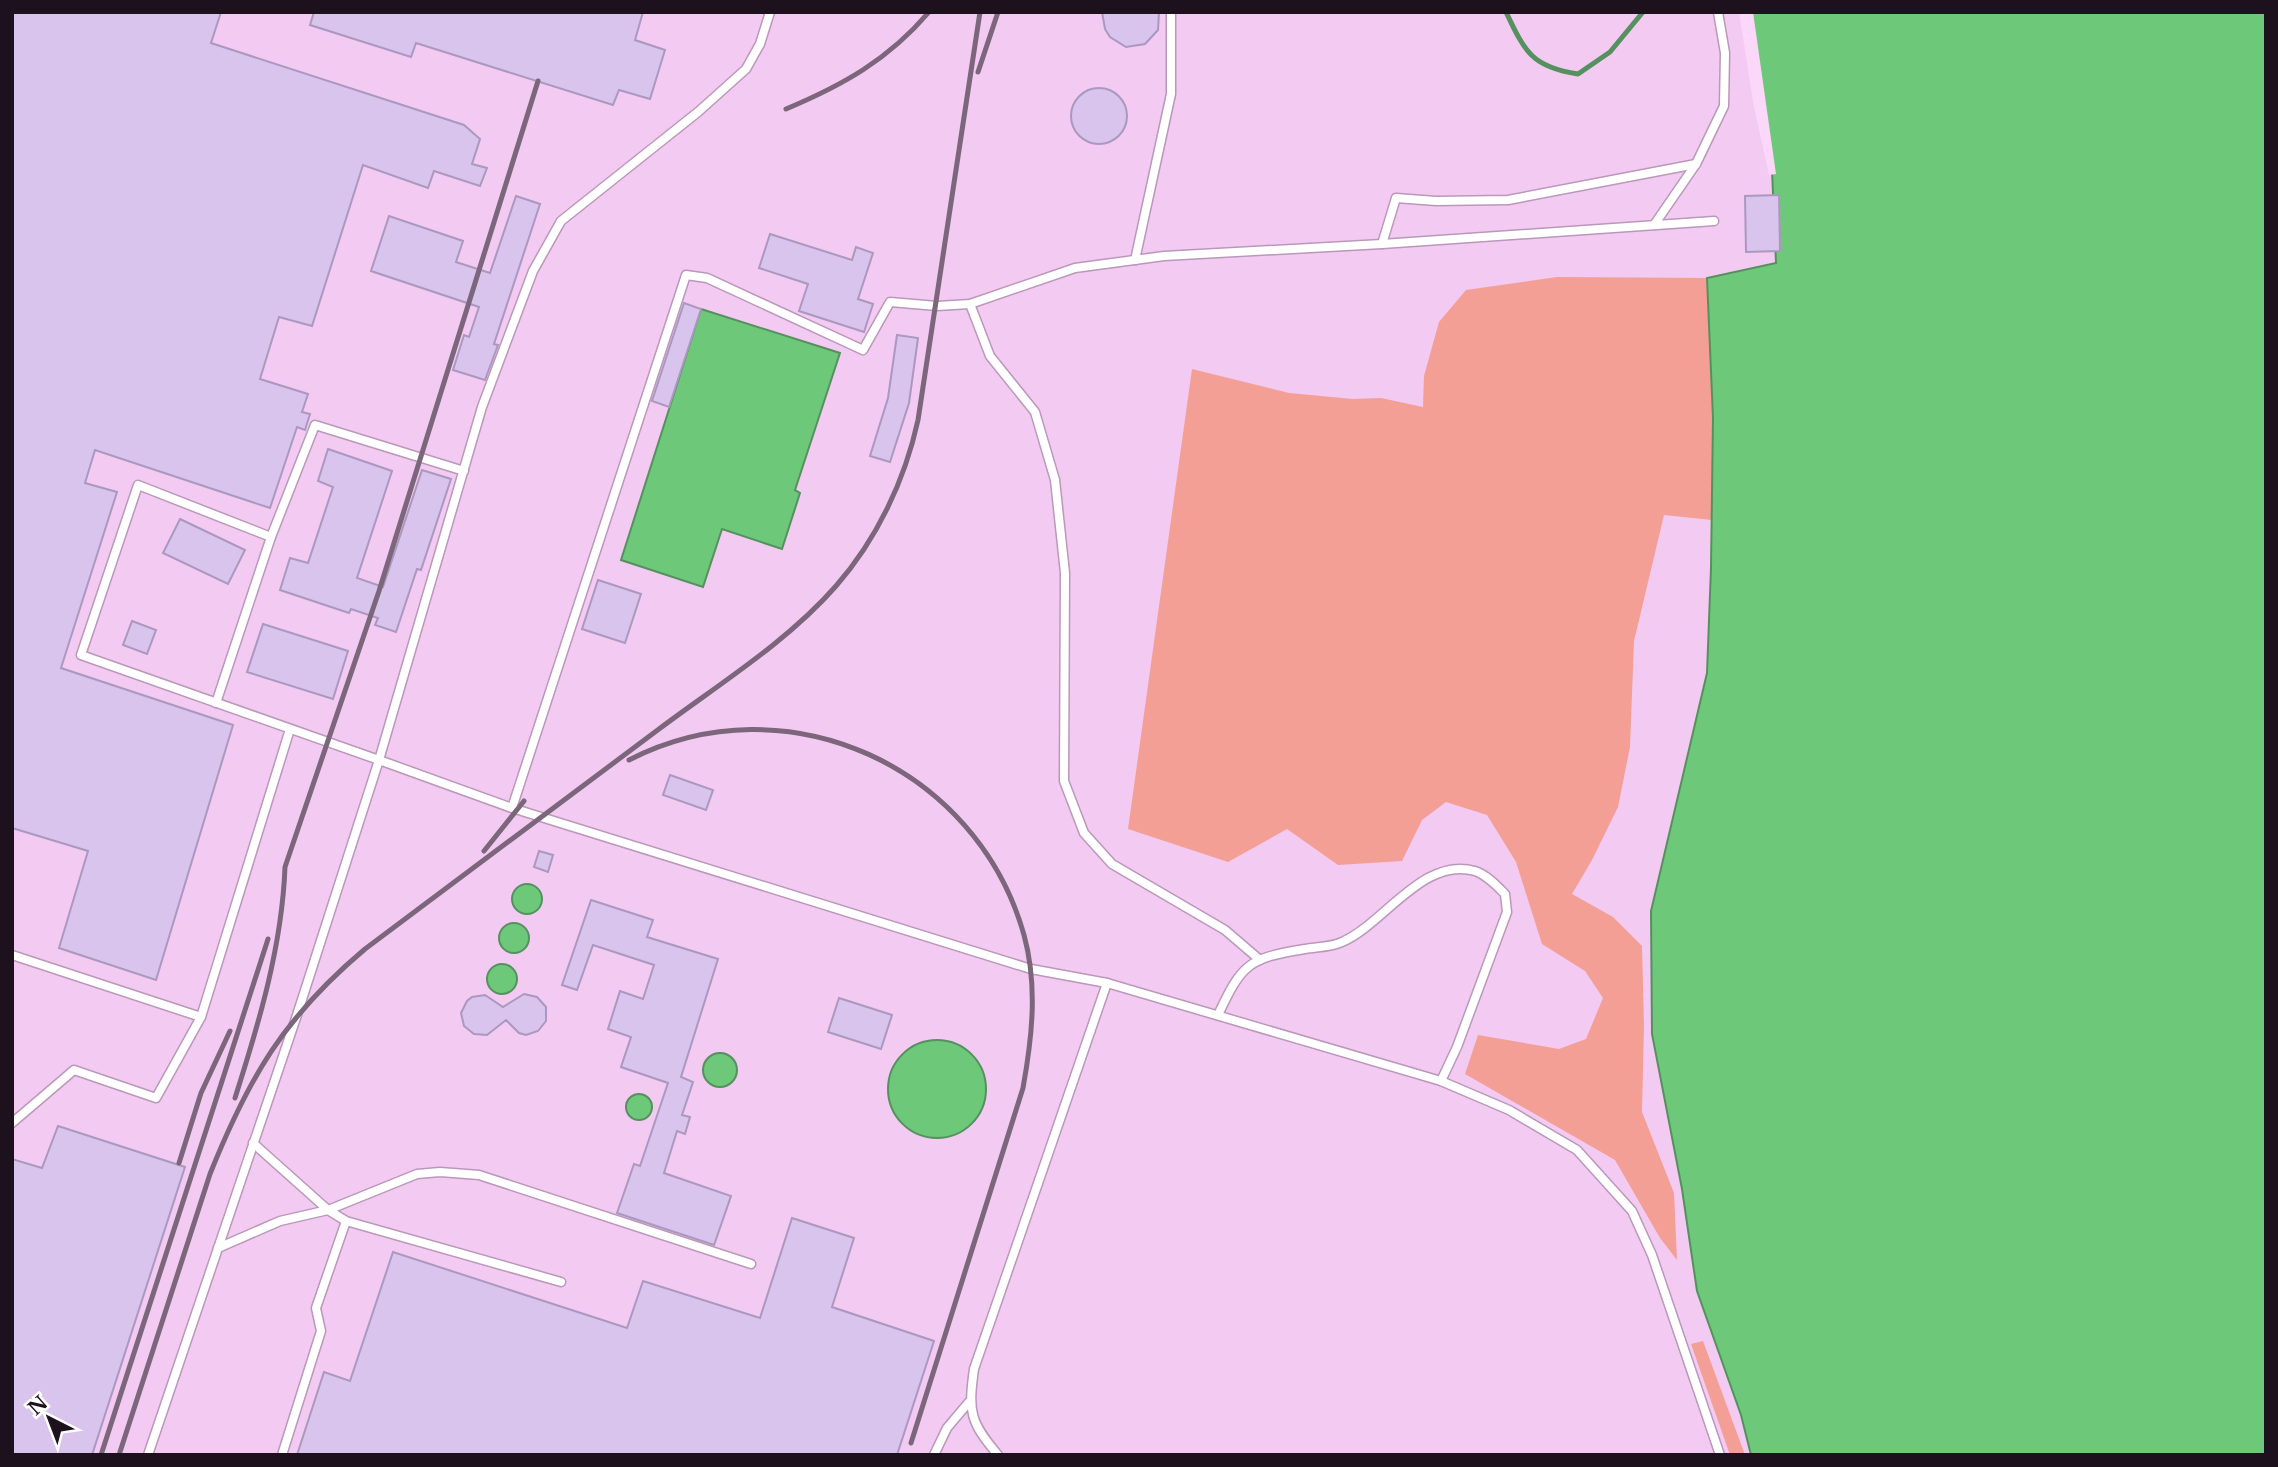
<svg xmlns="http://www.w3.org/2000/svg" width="2278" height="1467" viewBox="0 0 2278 1467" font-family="'Libre Baskerville',serif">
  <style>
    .built { fill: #f3caf2 }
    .green { fill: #f39f95 }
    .water { fill: #6dc87a; stroke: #55915e; stroke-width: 2 }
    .pier { fill: #fbd7f9 }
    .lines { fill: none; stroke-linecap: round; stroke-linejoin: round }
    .stream { stroke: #55915e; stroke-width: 5 }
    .building { fill: #d8c4ed; stroke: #ab98bf; stroke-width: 2 }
    .service-casing { stroke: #ba98b9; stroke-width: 11 }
    .service { stroke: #fff; stroke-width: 8 }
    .rail { stroke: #7c667c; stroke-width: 5 }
  </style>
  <rect width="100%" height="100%" fill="#fbd7f9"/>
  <path class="built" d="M12,12H1742L1772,170L1776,264L1707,278L1711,568L1707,673L1651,911L1682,1189L1697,1291L1741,1415L1751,1455H12Z"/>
  <g class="green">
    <path d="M1557,277L1707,278L1713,418L1712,520L1664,515L1634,641L1630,747L1618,807L1592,860L1572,894L1613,917L1642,946L1644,1025L1642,1112L1674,1193L1677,1260L1660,1238L1615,1160L1465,1074L1478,1035L1559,1049L1586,1039L1603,998L1585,971L1542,944L1516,862L1487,815L1446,802L1422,820L1402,861L1338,865L1287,829L1228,862L1128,829L1192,369L1289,393L1353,399L1381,398L1423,407L1424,376L1439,322L1466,290Z"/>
    <path d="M1703,1341L1745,1455H1730L1691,1344Z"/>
  </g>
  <g class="water">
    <path d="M1742,12H2266V1455H1751L1741,1415L1697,1291L1682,1189L1652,1034L1651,911L1707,673L1711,568L1713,418L1707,278L1776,263L1772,170Z"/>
    <path d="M701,309L840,353L795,490L800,493L782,549L722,529L703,587L621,560Z"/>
    <circle cx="527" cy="899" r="15"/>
    <circle cx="514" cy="938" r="15"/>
    <circle cx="502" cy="979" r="15"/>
    <circle cx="937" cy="1089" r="49"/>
    <circle cx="720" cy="1070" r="17"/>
    <circle cx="639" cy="1107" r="13"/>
  </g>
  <path class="pier" d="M1739,12H1753L1776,174L1769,175L1753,102Z"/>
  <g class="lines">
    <path class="stream" d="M1506,12C1525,52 1532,67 1578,74L1610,52L1643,12"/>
  </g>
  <g class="building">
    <path d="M12,12H221L211,43L464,125L480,139L472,164L487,168L480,186L434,171L428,188L363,165L312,326L279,317L260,379L308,394L302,412L310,414L305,430L297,427L270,508L95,450L85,483L117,492L61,668L233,725L156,980L59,948L88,851L12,828Z"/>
    <path d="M314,12H643L635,40L665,50L650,99L619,90L613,105L416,43L411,57L310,25Z"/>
    <path d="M1102,12H1159L1158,30L1145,44L1126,47L1110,37L1105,29Z"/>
    <circle cx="1099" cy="116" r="28"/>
    <path d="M1779,195L1780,251L1746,252L1745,196Z"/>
    <path d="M516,196L540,204L494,344L498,345L485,380L453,370L464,335L469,337L479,307L371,271L389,216L463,241L456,262L490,273Z"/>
    <path d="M770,234L852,260L856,247L873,253L858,299L873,304L864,332L799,311L808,284L759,268Z"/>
    <path d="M684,303L701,309L669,407L652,401Z"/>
    <path d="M897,335L918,338L909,403L890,462L870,456L888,398Z"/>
    <path d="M328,449L392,471L357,578L383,587L422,470L451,479L421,570L417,569L396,632L375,625L378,618L351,609L349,613L280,590L290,558L308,563L333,487L318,481Z"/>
    <path d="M180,519L245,550L228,584L163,553Z"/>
    <path d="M598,580L641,594L625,643L582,629Z"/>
    <path d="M132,621L156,630L147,654L123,645Z"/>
    <path d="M263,624L348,651L333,699L247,672Z"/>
    <path d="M670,775L713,790L706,810L663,795Z"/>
    <path d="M539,851L553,855L548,872L534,867Z"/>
    <path d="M591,900L653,920L647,937L718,959L681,1077L693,1082L682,1115L690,1117L685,1134L677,1131L664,1173L731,1196L714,1245L617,1213L634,1164L640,1166L668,1083L621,1067L631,1037L608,1029L620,991L643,999L654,965L593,945L577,990L562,985Z"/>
    <path d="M524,994L537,997L546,1007V1021L538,1031L526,1035L519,1033L506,1020L487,1035L474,1034L464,1026L461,1013L467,1001L472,997L485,995L503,1007Z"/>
    <path d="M839,998L892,1015L881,1049L828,1032Z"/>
    <path d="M58,1126L185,1167L92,1455H12V1159L42,1168Z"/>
    <path d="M792,1218L854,1238L832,1307L934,1341L897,1455H297L324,1372L350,1381L393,1252L627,1328L643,1281L760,1318Z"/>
  </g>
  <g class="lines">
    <g class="service-casing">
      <g id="service">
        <path d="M1654,225L1696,164L1724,106L1725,53L1718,12"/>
        <path d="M1382,244L1714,221"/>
        <path d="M1135,260L1171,94V12"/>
        <path d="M970,304L990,356L1035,412L1055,480L1065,573L1064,781L1084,833L1112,864L1225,930L1260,960"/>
        <path d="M271,537L138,485L81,655L379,760L482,407L533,271L561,221L698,112L746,69L760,44L770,12"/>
        <path d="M216,703L271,537L315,425L464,471"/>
        <path d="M512,808L686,275L707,278L863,350L890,302L937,306L970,304L1075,268L1164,256L1382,244L1396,198L1436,201L1508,200L1696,164"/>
        <path d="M12,955L201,1017L290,729"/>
        <path d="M1218,1015C1242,964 1248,958 1305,949C1317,947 1332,947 1342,942C1384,924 1423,856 1475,871C1487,875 1497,886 1505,894L1507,912L1457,1047L1441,1081"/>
        <path d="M12,1123L74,1070L156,1098L201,1017"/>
        <path d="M253,1143L328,1210L346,1221L561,1282"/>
        <path d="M218,1248L280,1221L328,1210L417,1174L440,1172L479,1175L751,1264"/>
        <path d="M148,1455L297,1015L379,760L512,808L1031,969L1107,983L1441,1081L1509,1110L1577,1150L1632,1211L1652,1255L1720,1455"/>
        <path d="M282,1455L321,1331L316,1308L346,1221"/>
        <path d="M934,1455L947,1428L969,1402"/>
        <path d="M998,1455C970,1422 968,1412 974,1369L1107,983"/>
      </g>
    </g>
    <use href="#service" class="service"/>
    <g class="rail">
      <path d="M978,72L998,12"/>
      <path d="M786,109C843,85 888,60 929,12"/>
      <path d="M629,760C787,679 977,767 1024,935C1038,986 1032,1038 1023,1088L911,1443"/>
      <path d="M484,851L524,801"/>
      <path d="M235,1098C259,1023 282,946 285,867L379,591L538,81"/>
      <path d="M179,1163L201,1093L230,1031"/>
      <path d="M101,1455L268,939"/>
      <path d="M119,1455L210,1174C249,1077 284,1017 365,949C463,876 561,802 659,729C719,684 787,642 836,586C877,539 905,480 918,420L980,12"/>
    </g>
  </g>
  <rect width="2278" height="1467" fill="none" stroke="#1d111d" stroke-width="28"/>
  <g transform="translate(49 1418) rotate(318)" stroke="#ffffff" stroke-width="5" paint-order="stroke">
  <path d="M0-5L12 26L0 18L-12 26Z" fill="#1d111d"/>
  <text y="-10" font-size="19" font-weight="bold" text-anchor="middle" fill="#1d111d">N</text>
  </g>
</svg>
